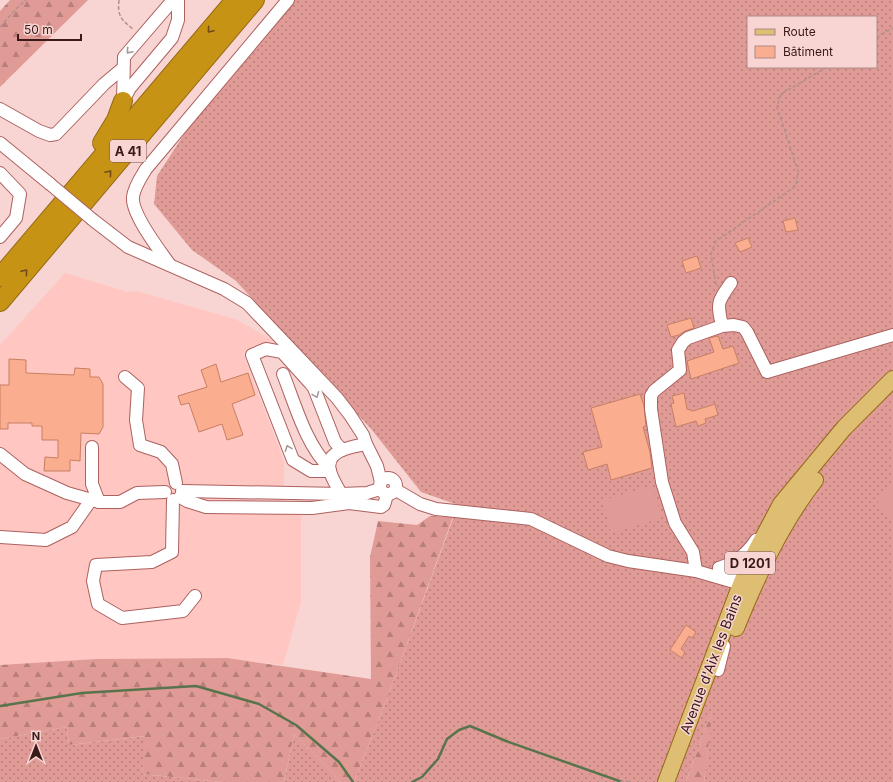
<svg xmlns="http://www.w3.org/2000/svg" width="893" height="782" viewBox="0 0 893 782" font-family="Inter,sans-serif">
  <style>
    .built { fill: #ffc6c2 }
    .grass { fill: url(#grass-dots); fill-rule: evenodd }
    .forest { fill: url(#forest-firs) }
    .pitch { fill: #e19b97 }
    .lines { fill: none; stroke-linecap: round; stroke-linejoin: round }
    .stream { stroke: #59744d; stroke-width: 2.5 }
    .building { fill: #faae8f; stroke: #c77f62 }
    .minor-casing { stroke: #ad615f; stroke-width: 14 }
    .major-casing { stroke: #956916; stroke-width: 18 }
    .highway-casing { stroke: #956916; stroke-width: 20 }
    .path { stroke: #b2908e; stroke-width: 1.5; stroke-dasharray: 4 2; stroke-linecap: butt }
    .minor { stroke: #fff; stroke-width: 12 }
    .major { stroke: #ddbe72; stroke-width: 16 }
    .highway { stroke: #c69314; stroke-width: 18 }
    .minor-bridge-casing { stroke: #ad615f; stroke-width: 14; stroke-linecap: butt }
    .minor-bridge { stroke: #fff; stroke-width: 12 }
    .oneway { stroke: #714a17 }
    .oneway2 { stroke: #a69898 }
    .labels { text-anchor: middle; stroke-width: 3; stroke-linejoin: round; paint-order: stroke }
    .shield { fill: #f8d5d2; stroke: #725250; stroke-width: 1 }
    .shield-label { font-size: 13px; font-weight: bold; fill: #391a19 }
    .street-label { font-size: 14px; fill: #391a19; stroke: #f8d5d2 }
  </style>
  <defs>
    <pattern id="grass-dots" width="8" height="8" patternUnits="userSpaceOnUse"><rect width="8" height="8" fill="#e19b97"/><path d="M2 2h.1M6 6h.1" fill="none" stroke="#b77e7a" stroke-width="1.8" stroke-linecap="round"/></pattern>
    <pattern id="forest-firs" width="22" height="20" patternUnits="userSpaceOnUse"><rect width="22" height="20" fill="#e19b97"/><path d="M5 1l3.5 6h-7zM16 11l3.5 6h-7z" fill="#b77e7a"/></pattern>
  </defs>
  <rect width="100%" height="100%" fill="#f8d5d2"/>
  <path class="built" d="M65,273L128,292L136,291L235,319L274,341L243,353L284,462V514L301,515V602L283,665L227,658L96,659L0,665V345Z"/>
  <g class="grass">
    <path d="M294,0H893V782H704L712,711L686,782H354L391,688L458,505L421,492L372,430L236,281L192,250L154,204L157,176L196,116ZM748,17H876V67H748Z"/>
    <path d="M67,727L69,745L146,736L142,774L221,782H0V739Z"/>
    <path d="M294,734L341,782H284Z"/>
  </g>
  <g class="forest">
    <path d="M10,0H88L0,87V11Z"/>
    <path d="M430,516L453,517L391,688L354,782H341L294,734L284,782H221L142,774L145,736L69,745L67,727L0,739V665L96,659L227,658L371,679L370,557L378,521L417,525Z"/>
    <path d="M713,708L704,782H686Z"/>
  </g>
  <g class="pitch">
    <path d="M893,482V519L875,506Z"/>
    <path d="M652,486L662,518L611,533L603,500Z"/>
  </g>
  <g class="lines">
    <g class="stream">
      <path d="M0,706L82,693L196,686L259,704L296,725L339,762L353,782"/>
      <path d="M412,782L422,777L438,759L447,739L459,730L470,726L506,741L622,782"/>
    </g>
  </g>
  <g class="building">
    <path d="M795,218L798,230L786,232L783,221Z"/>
    <path d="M748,238L752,247L740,252L735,243Z"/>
    <path d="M697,256L701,268L686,273L682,261Z"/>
    <path d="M691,318L694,328L685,331L679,335L671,337L667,325Z"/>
    <path d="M718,336L723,349L733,346L739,363L691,379L687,361L714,352L709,338Z"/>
    <path d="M9,359L26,360V373L74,375L75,368L90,369V377H99L103,384V427L99,434L81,433L80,461L70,460V471H44L45,457L58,458V440H42V426H32V423H8V429H0V385H9Z"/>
    <path d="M216,364L221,382L248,373L255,395L232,404L243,435L227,440L222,424L199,432L189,403L181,405L178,396L207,387L201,370Z"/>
    <path d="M684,393L687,409L693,411L715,404L718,415L705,419L706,423L698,426L696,421L676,427L671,404L674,403L672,396Z"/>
    <path d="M640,394L644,406L646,426L643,427L650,452L652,468L611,480L607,464L588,470L583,452L602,447L591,408Z"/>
    <path d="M686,625L696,632L692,638L689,636L681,649L685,652L682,658L670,650Z"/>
  </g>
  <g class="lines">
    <g class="minor-casing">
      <g id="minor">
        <path d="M123,101L124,57L173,0"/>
        <path d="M123,101L130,88L172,38L178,20V0"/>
        <path d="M0,109L39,131L50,135L56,134L104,84L123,68"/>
        <path d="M0,143L50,184"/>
        <path d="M0,173L20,194L16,218L0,237"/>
        <path d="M93,220L128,247L224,289L247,303L337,398L350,415L363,435L366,444L377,466L381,482"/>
        <path d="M170,265C160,251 131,214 133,197C134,187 141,177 146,169L288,0"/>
        <path d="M722,326C717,302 717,303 731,283"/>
        <path d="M283,374C295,404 306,445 329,467"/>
        <path d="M125,377L138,388L136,420L140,445L161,452L172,464L176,483"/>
        <path d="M92,447V484L99,502"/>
        <path d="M0,454L25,474L67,493L99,502H120L137,493L165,492"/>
        <path d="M330,471H311L293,460L252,355L266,349L282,352L310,383L314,388L335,442L342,450"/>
        <circle cx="388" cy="486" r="8"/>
        <path d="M396,490L420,504L436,509L531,519L608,556L628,561L696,571L741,584"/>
        <path d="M182,491L341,494L367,493L380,489"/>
        <path d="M341,494C337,486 332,479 330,471C324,450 352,447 366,444"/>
        <path d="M180,497L187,501L206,507L312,508L349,503L381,507L384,505L387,495"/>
        <path d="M173,500L172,552L152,562L96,565L93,581L98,604L122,618L183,611L195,596"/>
        <path d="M0,537L46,540L72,527L91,500"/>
        <path d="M719,568C733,571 737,573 742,587"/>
        <path d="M719,568C736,562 746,555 756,540"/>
        <path d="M696,571L693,552L675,523L662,482L651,409V396L654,391L680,370L678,350L683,342L688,338L722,326L734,325L743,327L747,332L767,372L893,335"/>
        <path d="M718,670L724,646"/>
      </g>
    </g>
    <g class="major-casing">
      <g id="major">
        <path d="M736,628C757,576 781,524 815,480"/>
        <path d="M666,782L741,584L756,551L781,504L844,428L893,379"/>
      </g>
    </g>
    <g class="highway-casing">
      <g id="highway">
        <path d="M102,143L116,120L123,101"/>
        <path d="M0,277L235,0"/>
        <path d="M0,302L255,0"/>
      </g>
    </g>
    <g class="path">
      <path d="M119,0C117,17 122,20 134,30"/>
      <path d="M0,27L17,8L26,0"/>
      <path d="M876,38L893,28"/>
      <path d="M716,285L711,254L716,241L796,186L798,171L777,107L781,94L827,67"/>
      <path d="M620,782L626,781L631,782"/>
    </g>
    <use href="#minor" class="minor"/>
    <use href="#major" class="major"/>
    <use href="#highway" class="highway"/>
    <g class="minor-bridge-casing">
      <path id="minor-bridge" d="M50,184L93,220"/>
    </g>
    <use href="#minor-bridge" class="minor-bridge"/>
  </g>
  <defs><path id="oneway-chevron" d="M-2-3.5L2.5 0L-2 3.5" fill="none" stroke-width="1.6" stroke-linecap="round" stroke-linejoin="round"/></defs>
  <g class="oneway">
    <use href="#oneway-chevron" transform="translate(210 30) rotate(130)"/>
    <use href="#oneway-chevron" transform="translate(109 173) rotate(-50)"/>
    <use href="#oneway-chevron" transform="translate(25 272) rotate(-50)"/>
  </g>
  <g class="oneway2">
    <use href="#oneway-chevron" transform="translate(129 51) rotate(131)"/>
    <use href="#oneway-chevron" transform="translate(316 395) rotate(69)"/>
    <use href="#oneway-chevron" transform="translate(288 448) rotate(-111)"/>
  </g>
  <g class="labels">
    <g class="shield">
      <rect x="110" y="140" width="36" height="22" rx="3"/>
      <rect x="725" y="552" width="50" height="22" rx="3"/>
    </g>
    <g class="shield-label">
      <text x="128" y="156">A 41</text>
      <text x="750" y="568">D 1201</text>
    </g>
    <g class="street-label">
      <text transform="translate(711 664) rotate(-69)" y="5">Avenue d'Aix les Bains</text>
    </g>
  </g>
  <rect x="747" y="16" width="130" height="52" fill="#f8d5d2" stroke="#ac8a88"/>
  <rect x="755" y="29" width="20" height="6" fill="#ddbe72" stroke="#ac8a88"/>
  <text x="783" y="36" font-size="12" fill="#391a19">Route</text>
  <rect x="755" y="46" width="20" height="12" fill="#faae8f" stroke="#ac8a88"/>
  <text x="783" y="56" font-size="12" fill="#391a19">Bâtiment</text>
  <g transform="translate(36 746)" stroke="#f8d5d2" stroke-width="3" paint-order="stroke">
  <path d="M0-3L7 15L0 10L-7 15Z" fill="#391a19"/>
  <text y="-6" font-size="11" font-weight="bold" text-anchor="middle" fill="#391a19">N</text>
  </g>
  <path d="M18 34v6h63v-6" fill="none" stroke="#391a19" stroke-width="2"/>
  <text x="24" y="34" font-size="12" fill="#391a19" stroke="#f8d5d2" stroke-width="3" paint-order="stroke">50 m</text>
</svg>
